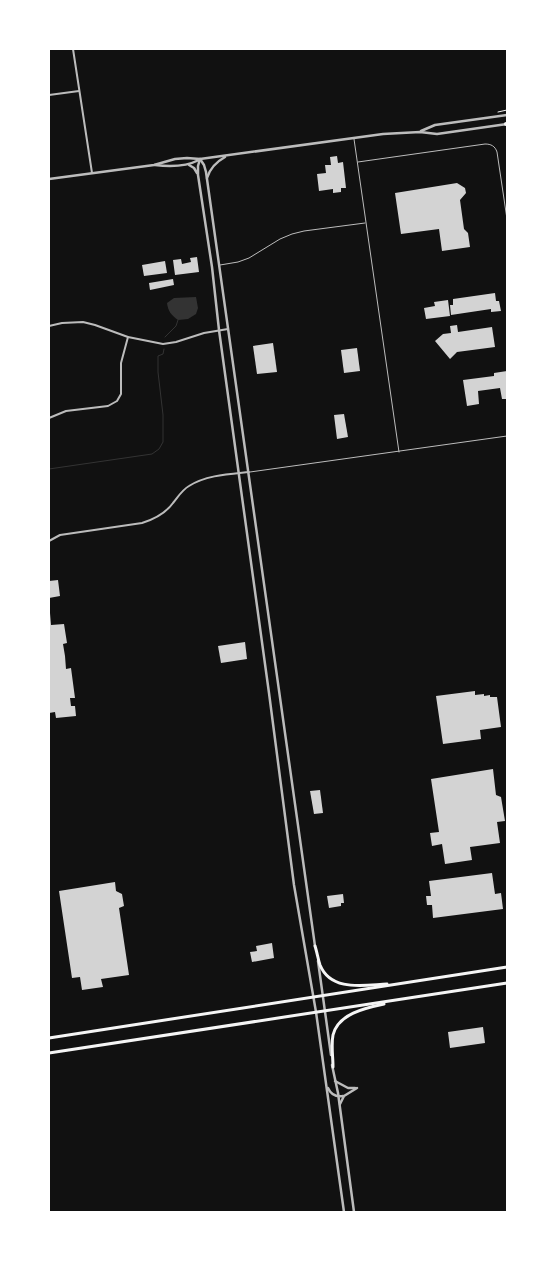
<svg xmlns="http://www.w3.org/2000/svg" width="556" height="1261" viewBox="0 0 556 1261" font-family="Spectral,serif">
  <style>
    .water { fill: #333 }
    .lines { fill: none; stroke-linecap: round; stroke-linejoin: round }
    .stream { stroke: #333; stroke-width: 1 }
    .building { fill: #d3d3d3 }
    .path { stroke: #f5f5f5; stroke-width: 1 }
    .service { stroke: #bcbcbc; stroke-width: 1 }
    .minor { stroke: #bcbcbc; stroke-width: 2 }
    .tertiary { stroke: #bcbcbc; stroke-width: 2.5 }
    .primary { stroke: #f5f5f5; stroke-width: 3 }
    .motorway { stroke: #f5f5f5; stroke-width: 4 }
  </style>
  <rect width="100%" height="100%" fill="#111"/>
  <path class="water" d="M196,297L198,308L196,314L188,319L178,320C171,315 168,311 167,303L174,298Z"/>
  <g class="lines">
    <g class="stream">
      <path d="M165,337L176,326L178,320"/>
      <path d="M49,469L152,454L159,449L163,442V415L158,372V356L163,354L164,349"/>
    </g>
  </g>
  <g class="building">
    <path d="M337,156L338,163L343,162L346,188H341V192L333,193V189L319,191L317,174L326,173L325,165H331L330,157Z"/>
    <path d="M457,183L465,188L466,193L460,200L464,229L468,233L470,247L442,251L439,229L401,234L395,193Z"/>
    <path d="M197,257L199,272L175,275L173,260L181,259L182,264L191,262L190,258Z"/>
    <path d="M165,261L167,273L144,276L142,265Z"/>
    <path d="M173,279L174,285L150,290L149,283Z"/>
    <path d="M495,293L496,301H499L501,311L491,312V309L451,315L450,305H453V299Z"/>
    <path d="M448,300L450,316L426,319L424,308L435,306L434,302Z"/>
    <path d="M457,325L458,332L492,327L495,347L457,352L450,359L435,341L443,334L451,333L450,326Z"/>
    <path d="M273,343L277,372L257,374L253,346Z"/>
    <path d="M357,348L360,371L344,373L341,350Z"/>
    <path d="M507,371V399H502L500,388L478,391L479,404L467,406L463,380L494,376V373Z"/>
    <path d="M344,414L348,437L337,439L334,415Z"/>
    <path d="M58,580L60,596L49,598V581Z"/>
    <path d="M49,613H50L51,625L64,624L67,643L63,644L65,656L66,669L71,668L75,698H70L71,706H75L76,716L56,718L55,712L49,713Z"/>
    <path d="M245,642L247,659L221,663L218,646Z"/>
    <path d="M475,691V695L484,694V696L490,695V697H497L501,727L480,730L481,739L443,744L436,696Z"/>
    <path d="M493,769L496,795L501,797L505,821L497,822L500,843L470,847L472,860L445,864L442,844L432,846L430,833L439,832L431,779Z"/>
    <path d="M320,790L323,813L314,814L310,791Z"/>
    <path d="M492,873L495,894L501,893L503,909L433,918L432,905H427L426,896H431L429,881Z"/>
    <path d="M115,882L116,891L122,894L124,906L119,908L129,975L101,979L103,987L82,990L80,977L72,978L59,891Z"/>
    <path d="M343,894L344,903H341V906L329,908L327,896Z"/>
    <path d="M272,943L274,958L252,962L250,952L257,951L256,946Z"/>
    <path d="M483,1027L485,1043L450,1048L448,1032Z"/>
  </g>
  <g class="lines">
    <path class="path" d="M498,112L507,110"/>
    <g class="service">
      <path d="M354,139L399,452"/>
      <path d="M358,162L485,144C491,144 495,146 497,152L507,219"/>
      <path d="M220,265L238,262L249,258L280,239L292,234L304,231L365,223"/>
      <path d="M250,472L507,436"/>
    </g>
    <g class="minor">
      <path d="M73,49L92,173"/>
      <path d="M49,95L79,91"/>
      <path d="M49,326L62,323L83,322L95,325L128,337L163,344L176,342L204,333L228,329"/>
      <path d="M49,418L66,411L108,406L117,401L121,394V363L128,337"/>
      <path d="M49,541L60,535L142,523C155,519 165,514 173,503C178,497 182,490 189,486C206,475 230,474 249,472"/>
    </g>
    <g class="tertiary">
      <path d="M421,131L435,125L507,115"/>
      <path d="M200,159L204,165L206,172L315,946"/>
      <path d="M200,159L198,166V175L212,267L219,330L269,693L294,885L316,1012L344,1212"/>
      <path d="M155,165C170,167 185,167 199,160"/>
      <path d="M189,165L194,168L197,173"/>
      <path d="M207,178C210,168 216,162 225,157"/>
      <path d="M49,179L154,165L175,159L187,158L200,159L383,134L420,132L437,134L507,124"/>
      <path d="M318,961L331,1055"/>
      <path d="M332,1065L338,1093L354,1212"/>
      <path d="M335,1081L348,1088H355"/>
      <path d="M328,1088C331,1095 336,1097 343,1096"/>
      <path d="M340,1104L344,1096L357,1088"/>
    </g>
    <g class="primary">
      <path d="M315,946C317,952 318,959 320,965C331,992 364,985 387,984"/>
      <path d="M49,1038L507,967"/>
      <path d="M49,1053L507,983"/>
      <path d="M333,1067C333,1057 331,1045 333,1035C338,1014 365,1008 384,1004"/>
    </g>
    <path class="motorway" d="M506,124H507"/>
  </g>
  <rect width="556" height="1261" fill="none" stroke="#ffffff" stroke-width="100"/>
</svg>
